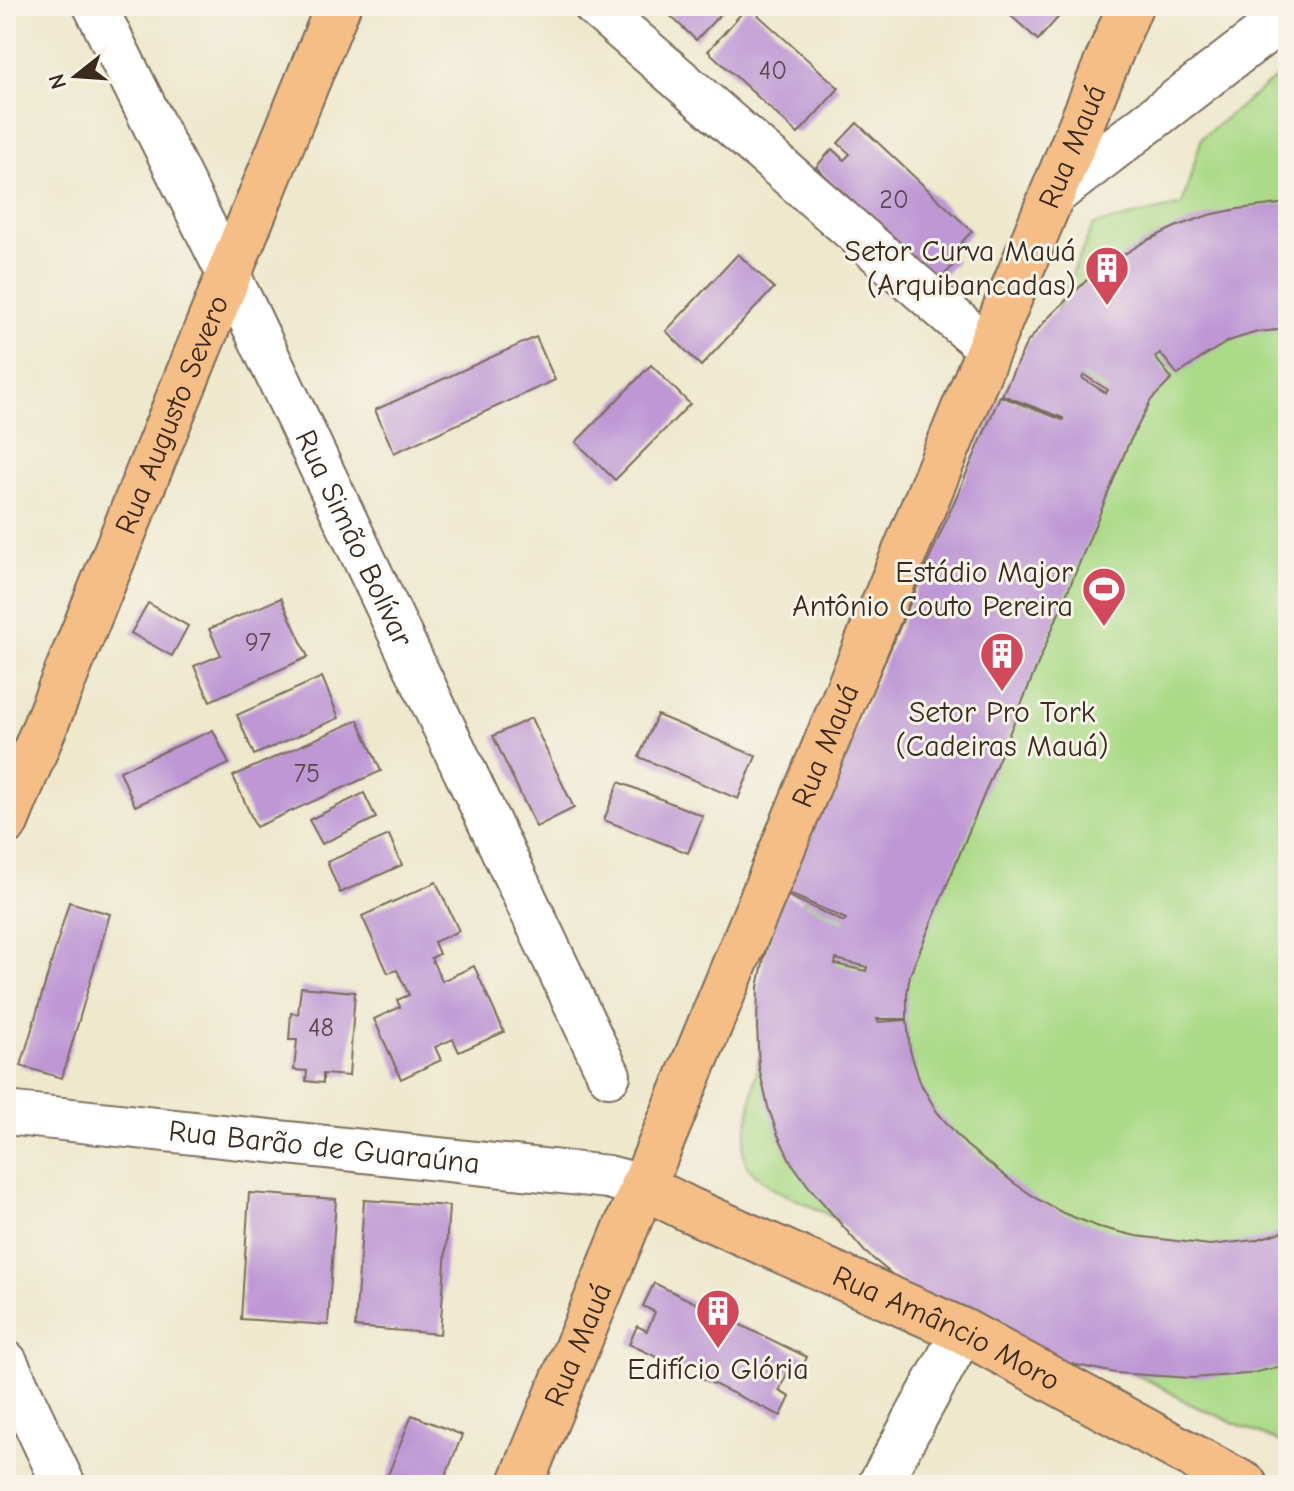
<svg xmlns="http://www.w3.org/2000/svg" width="1294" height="1491" viewBox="0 0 1294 1491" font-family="'Comic Neue',sans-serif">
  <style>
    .green { fill: #abda88; stroke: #738253; stroke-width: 2 }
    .building { fill: #be97d4; fill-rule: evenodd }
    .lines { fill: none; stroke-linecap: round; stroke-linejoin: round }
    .minor-casing { stroke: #7a6c5b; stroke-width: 46 }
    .major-casing { stroke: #7a6c5b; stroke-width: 48 }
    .minor { stroke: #fff; stroke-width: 42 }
    .major { stroke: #f6be87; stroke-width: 44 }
    .labels { text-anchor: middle; stroke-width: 6; stroke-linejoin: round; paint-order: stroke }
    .number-label { font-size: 26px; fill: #5c454c }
    .street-label { font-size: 30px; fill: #3b2a1e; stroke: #f7f3e8 }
    .poi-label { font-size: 30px; fill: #3b2a1e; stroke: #f7f3e8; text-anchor: end }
  </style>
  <rect width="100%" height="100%" fill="#f7f3e8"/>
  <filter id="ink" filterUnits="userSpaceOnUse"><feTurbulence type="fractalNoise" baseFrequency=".0125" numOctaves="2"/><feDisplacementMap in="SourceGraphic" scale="16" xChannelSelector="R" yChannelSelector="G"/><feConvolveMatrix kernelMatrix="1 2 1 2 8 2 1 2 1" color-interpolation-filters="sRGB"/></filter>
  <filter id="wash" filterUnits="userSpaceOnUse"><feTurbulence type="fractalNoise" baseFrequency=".006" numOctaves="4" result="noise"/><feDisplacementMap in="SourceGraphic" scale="32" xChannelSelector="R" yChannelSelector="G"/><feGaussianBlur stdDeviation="1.8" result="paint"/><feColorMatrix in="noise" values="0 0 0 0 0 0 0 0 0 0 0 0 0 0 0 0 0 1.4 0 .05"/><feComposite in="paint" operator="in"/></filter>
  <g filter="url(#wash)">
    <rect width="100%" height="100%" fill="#eee8cd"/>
    <path class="green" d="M1288,68V1446L1190,1404L1156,1384L971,1299L823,1212L772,1188L747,1167L743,1151L773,973L1093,225L1182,205L1202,137Z"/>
    <g id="blocks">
      <g class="building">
        <path d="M660,6H728L696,40Z"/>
        <path d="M748,6L839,88L798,134L708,51Z"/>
        <path d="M1000,6H1055L1062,13L1038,40Z"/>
        <path d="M857,123L972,231L950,255L957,261L938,282L816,167L832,149L844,160L850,154L838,143Z"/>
        <path d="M1288,203V329L1257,332L1229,341L1204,356L1178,375L1160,353L1155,357L1172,379L1151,400L1128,445L916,960L910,975L907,994V1019H877L878,1022L907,1020L910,1050L920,1082L937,1112L966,1145L1014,1183L1039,1200L1063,1213L1099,1227L1136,1236L1210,1245L1255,1240L1288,1230V1365L1248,1374L1191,1378L1115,1373L1048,1359L917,1295L865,1252L809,1187L791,1162L778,1135L768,1107L759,1068L757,1026L758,987L764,958L776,914L784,894L844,922L846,919L785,892L1000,396L1063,420V418L1002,395L1026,344L1046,320L1094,273L1144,242L1175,227L1209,215L1238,209ZM1084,375L1108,390L1106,393L1082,378ZM836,959L867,967L866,971L835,964Z"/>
        <path d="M738,254L774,288L701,366L666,331Z"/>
        <path d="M536,337L555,380L394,453L375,410Z"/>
        <path d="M651,365L690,404L615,480L576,442Z"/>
        <path d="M281,598L308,657L210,701L194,666L221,655L209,629Z"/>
        <path d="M148,603L188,626L172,656L131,633Z"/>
        <path d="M322,677L339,718L254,755L237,715Z"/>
        <path d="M657,715L756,756L738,799L639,757Z"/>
        <path d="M531,718L574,808L536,827L493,736Z"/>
        <path d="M358,720L381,771L256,827L233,776Z"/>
        <path d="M213,730L229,764L135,806L120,771Z"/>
        <path d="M619,782L703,816L688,853L604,820Z"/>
        <path d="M364,793L376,818L322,844L309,820Z"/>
        <path d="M389,835L402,865L340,893L327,862Z"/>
        <path d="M436,882L459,931L434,942L439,954L431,958L442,981L474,966L504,1032L459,1052L453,1039L435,1047L441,1060L401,1079L374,1019L400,1007L397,1000L409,995L397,970L388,973L362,916Z"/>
        <path d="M69,902L110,914L62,1078L21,1066Z"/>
        <path d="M301,987L355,992L349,1076L323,1074V1083L306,1081L307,1071L294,1070L297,1040H289L291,1013L298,1014Z"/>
        <path d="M249,1193L336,1199L328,1325L241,1319Z"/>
        <path d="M364,1200L449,1206L440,1334L355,1327Z"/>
        <path d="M654,1283L807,1357L799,1374L789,1369L779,1391L790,1397L781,1416L629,1344L637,1326L647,1331L655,1312L643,1306Z"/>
        <path d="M412,1415L462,1435L442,1485H384Z"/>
      </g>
    </g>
  </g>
  <g filter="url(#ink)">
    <use href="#blocks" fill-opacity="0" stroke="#7a6c5b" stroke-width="2"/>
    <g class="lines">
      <g class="minor-casing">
        <g id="minor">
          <path id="s1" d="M95,6L247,312L609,1075"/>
          <path d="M595,6L989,349"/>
          <path d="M1051,197L1288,15"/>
          <path id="s2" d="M6,1113L608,1177L642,1186"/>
          <path d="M6,1362L64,1485"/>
          <path d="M879,1485L963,1331"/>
        </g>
      </g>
      <g class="major-casing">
        <g id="major">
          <path id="s3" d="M6,822L338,6"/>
          <path id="s4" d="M642,1186L688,1209L963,1331L1245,1485"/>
          <path id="s5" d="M520,1485L1130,6"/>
        </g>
      </g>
      <use href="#minor" class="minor"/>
      <use href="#major" class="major"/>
    </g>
  </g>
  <defs>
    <g id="building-pin" transform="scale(2.3)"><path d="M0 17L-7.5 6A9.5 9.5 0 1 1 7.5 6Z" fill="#d1495b" stroke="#f7f3e8"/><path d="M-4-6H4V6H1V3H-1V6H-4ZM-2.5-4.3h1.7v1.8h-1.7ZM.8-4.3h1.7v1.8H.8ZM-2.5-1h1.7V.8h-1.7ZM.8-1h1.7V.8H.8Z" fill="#fff"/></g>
    <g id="stadium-pin" transform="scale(2.3)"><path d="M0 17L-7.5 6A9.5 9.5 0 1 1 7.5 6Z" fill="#d1495b" stroke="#f7f3e8"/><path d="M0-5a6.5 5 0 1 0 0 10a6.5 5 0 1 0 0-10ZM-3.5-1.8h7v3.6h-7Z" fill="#fff"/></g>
  </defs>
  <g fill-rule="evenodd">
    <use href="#building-pin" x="1107" y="268"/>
    <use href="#stadium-pin" x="1104" y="589"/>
    <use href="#building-pin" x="1002" y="654"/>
    <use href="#building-pin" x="718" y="1311"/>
  </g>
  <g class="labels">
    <g class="number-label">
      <text x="773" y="79">40</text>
      <text x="894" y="208">20</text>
      <text x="258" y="651">97</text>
      <text x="307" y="782">75</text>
      <text x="321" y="1036">48</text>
    </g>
    <g class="street-label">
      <text dy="10" stroke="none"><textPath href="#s5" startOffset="1448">Rua Mauá</textPath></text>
      <text dy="10" stroke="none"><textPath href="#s3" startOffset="440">Rua Augusto Severo</textPath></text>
      <text dy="10" stroke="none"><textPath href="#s1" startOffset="592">Rua Simão Bolívar</textPath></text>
      <text dy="10" stroke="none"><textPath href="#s5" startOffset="800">Rua Mauá</textPath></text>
      <text dy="10" stroke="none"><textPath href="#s2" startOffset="320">Rua Barão de Guaraúna</textPath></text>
      <text dy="10" stroke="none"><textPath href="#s4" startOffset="336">Rua Amâncio Moro</textPath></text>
      <text dy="10" stroke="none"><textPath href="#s5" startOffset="152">Rua Mauá</textPath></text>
    </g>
    <g class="poi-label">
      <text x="1076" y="261">Setor Curva Mauá<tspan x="1076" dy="34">(Arquibancadas)</tspan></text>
      <text x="1073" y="582">Estádio Major<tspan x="1073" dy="34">Antônio Couto Pereira</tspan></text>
      <text x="1002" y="722" text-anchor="middle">Setor Pro Tork<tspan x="1002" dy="34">(Cadeiras Mauá)</tspan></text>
      <text x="718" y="1379" text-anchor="middle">Edifício Glória</text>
    </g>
  </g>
  <rect width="1294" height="1491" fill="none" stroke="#f7f3e8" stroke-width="32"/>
  <g transform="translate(76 76) rotate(253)" stroke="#f7f3e8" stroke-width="6" paint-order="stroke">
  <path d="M0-6L14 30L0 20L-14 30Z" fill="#3b2a1e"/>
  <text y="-12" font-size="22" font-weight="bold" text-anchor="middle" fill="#3b2a1e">N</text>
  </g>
</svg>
